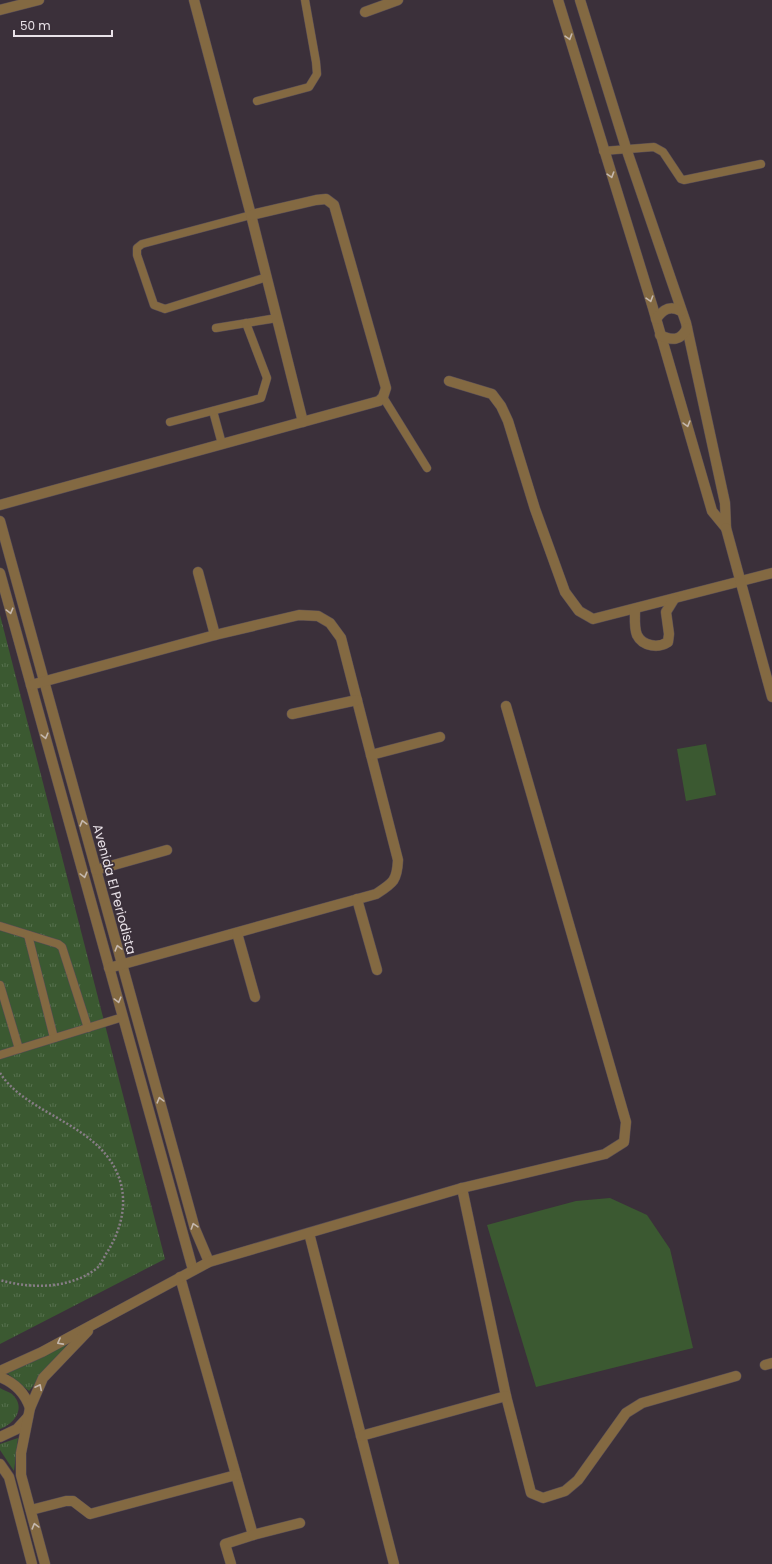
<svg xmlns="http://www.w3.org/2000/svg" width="772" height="1564" viewBox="0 0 772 1564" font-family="Poppins,sans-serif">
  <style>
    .park { fill: url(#park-tufts) }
    .pitch { fill: #3b5931 }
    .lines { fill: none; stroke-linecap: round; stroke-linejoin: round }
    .service-casing { stroke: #574c56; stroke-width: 9 }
    .minor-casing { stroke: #574c56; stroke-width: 11 }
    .path { stroke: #877d86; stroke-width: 2.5; stroke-dasharray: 2 2; stroke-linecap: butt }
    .service { stroke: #836942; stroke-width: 8 }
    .minor { stroke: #836942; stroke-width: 10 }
    .oneway { stroke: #c5b8ae }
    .labels { text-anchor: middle; stroke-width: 3.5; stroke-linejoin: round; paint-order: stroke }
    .street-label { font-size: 13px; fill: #e9e2e8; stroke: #3b303a }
  </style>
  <defs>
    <pattern id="park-tufts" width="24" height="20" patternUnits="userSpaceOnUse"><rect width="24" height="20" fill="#3b5931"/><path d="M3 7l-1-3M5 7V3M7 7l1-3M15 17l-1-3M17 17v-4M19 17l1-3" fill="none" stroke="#57714f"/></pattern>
  </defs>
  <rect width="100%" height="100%" fill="#3b303a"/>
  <g class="park">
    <path d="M0,615L165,1259L0,1344Z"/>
    <path d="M71,1340L29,1391L7,1373Z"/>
    <path d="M0,1388C3,1390 9,1392 12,1394C27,1408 14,1424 0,1429Z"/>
    <path d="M18,1438L14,1471L0,1450V1444Z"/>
  </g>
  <g class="pitch">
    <path d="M706,744L716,795L686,801L677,749Z"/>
    <path d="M610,1198L647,1215L670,1249L693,1348L536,1387L487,1225L576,1201Z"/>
  </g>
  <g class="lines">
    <g class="service-casing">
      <g id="service">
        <path d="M257,101L309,87L317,74L316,62L305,0"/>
        <path d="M603,151L654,147L663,152L681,179L684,180L761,164"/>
        <path d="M251,215L142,244L137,248V255L154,305L165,309L267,277"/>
        <path d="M216,328L277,318"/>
        <path d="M383,397L427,468"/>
        <path d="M213,411L222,444"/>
        <path d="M170,422L261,398L267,378L246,323"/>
        <path d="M0,926L58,944L62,947L88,1028"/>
        <path d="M28,935L54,1038"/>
        <path d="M0,985L19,1049"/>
        <path d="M0,1055L123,1017"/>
      </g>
    </g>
    <g class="minor-casing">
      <g id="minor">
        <path d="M194,0L251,215L303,422"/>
        <path d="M558,0L653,308L712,511L726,528L725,503L686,323L626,148L580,0"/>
        <path d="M0,10L39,0"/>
        <path d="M365,12L398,0"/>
        <path d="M656,319C663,309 670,305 681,311"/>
        <path d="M660,335C672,341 681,341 687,328"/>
        <path d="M449,381L492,394L501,406L508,421L535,509L565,592L579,611L593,619L772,573"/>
        <path d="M0,505L379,401L383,397L386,388L334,205L326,199L316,200L251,215"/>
        <path d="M0,521L195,1229L209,1262"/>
        <path d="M726,528L772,697"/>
        <path d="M198,572L215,635"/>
        <path d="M0,573L193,1270"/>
        <path d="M635,610C635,618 634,628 637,635C643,647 659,648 668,642L669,634L666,612L674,599"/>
        <path d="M31,685L215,635L299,615L318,616L330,623L341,638L398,860C397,881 393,883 376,894L109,968"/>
        <path d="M292,714L357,700"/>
        <path d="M371,755L440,737"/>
        <path d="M96,870L167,850"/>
        <path d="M357,899L377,970"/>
        <path d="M237,933L255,997"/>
        <path d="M462,1188L506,1396L531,1493L543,1498L565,1491L578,1480L626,1413L642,1403L736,1376"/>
        <path d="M309,1233L394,1564"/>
        <path d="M180,1277L253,1535L225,1544L231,1564"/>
        <path d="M765,1365L772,1363"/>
        <path d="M0,1371L42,1352L209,1262L462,1188L605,1154L624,1142L626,1122L506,706"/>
        <path d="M0,1377C15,1383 25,1393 30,1408"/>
        <path d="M361,1436L506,1396"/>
        <path d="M0,1437L17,1429L28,1417"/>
        <path d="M0,1464L9,1477L32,1564"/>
        <path d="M31,1510L66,1501H73L90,1514L236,1475"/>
        <path d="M253,1535L300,1523"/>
        <path d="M45,1564L21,1475V1453L30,1408L43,1378L88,1331"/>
      </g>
    </g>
    <path class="path" d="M0,1073C23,1109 80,1121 107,1156C131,1187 126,1223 106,1254C103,1259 100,1266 96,1269C69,1289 31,1289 0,1280"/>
    <use href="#service" class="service"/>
    <use href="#minor" class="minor"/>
  </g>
  <defs><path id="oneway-chevron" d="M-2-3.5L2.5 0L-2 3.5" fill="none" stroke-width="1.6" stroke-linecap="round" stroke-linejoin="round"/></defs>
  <g class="oneway">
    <use href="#oneway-chevron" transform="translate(569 37) rotate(73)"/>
    <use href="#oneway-chevron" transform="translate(611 175) rotate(73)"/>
    <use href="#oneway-chevron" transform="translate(650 299) rotate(73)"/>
    <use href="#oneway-chevron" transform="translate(687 424) rotate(74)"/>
    <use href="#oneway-chevron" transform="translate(10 611) rotate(75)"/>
    <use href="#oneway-chevron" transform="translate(45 736) rotate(75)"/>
    <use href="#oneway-chevron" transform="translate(83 823) rotate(-105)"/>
    <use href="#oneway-chevron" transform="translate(84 875) rotate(75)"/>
    <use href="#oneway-chevron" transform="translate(118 948) rotate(-105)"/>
    <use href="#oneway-chevron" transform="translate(118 1000) rotate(75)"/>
    <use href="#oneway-chevron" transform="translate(160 1100) rotate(-105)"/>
    <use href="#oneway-chevron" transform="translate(194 1226) rotate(-108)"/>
    <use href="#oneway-chevron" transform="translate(60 1342) rotate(152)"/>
    <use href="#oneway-chevron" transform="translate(39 1387) rotate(-63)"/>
    <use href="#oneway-chevron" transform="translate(35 1526) rotate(-105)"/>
  </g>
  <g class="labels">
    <g class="street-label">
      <text transform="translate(115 889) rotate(75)" y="5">Avenida El Periodista</text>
    </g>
  </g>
  <path d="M14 30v6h98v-6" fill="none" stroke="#e9e2e8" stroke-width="2"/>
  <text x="20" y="30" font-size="12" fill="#e9e2e8" stroke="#3b303a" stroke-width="3" paint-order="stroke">50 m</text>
</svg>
